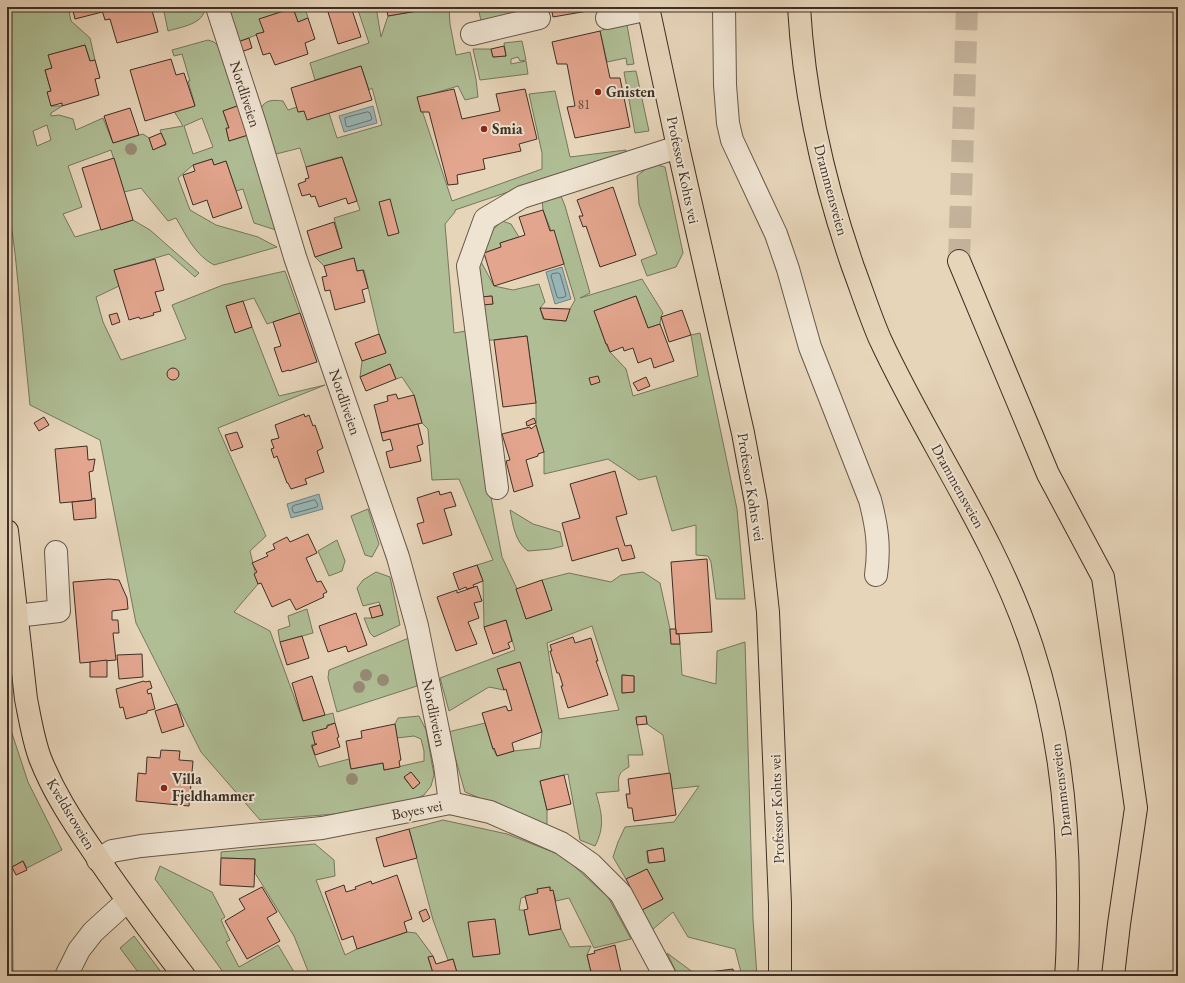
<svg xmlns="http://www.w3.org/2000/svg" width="1185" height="983" viewBox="0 0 1185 983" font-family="'EB Garamond',serif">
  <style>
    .green { fill: #afbe95; stroke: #76765d; fill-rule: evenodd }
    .water { fill: #99b7b8; stroke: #75817d }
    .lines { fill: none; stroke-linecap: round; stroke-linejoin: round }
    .shore { stroke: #6c736e; stroke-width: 1 }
    .building { fill: #e3a58e; stroke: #3e2f25 }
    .highway-tunnel { stroke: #c5b49c; stroke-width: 22; stroke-dasharray: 22 11; stroke-linecap: butt }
    .minor-casing { stroke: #68584a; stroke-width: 24 }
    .major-casing { stroke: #3e2f25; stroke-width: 24 }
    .highway-casing { stroke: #3e2f25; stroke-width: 24 }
    .minor { stroke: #efe4d2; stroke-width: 22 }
    .major { stroke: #e7d5ba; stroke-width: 22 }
    .highway { stroke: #e7d5ba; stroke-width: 22 }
    .tree { fill: #978a74 }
    .poi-dot { fill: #8f2418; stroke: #efe4d2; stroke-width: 1.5 }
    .labels { text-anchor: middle; stroke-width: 4; stroke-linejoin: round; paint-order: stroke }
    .number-label { font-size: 13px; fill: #674c3f }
    .poi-label { font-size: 15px; font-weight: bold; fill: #3e2f25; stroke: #efe4d2; text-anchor: start }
    .street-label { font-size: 15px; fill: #3e2f25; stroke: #efe4d2 }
  </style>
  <rect width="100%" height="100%" fill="#e7d5ba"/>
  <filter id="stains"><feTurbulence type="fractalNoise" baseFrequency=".005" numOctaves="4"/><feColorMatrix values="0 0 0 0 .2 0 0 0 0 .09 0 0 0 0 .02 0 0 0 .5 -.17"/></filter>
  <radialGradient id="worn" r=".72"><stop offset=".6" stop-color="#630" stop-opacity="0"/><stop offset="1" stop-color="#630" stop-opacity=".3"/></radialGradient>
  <g class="green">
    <path d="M7,7H21L22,12L49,7H68L71,21L90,38L95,60L90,61L85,45L49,55L52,68L45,70L51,91V106H62L51,113V116L59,115L73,119L76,130L103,118L113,143L143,134L149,138L153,149L166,145L160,130L183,126L174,111L195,105L188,81H190L182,54L174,56L172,50L208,40L214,42L218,46L240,105L223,111L229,128L226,129L229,141L248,135L279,231L254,223L243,189L236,191L226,161L214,165L212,159L193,165L178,178L190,210L216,225L258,237L277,247L214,265C195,255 186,235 176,218L168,221L141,188L124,192L111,150L68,166L82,207L63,214L75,237L133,220L150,230L199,273L195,277L169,254L114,270L119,286L96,297L103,322L121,360L186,339L172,305L223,285L285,271L300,313L267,324L254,298L226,306L235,332L252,327L279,396L325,385L218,428L266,536L250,551L258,584L234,612L270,631L303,721L333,713L335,723L327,725V728L315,744L311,745L319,767L349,759L351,769L383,763L384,770L424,761V751L421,739L414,736L397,738L395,724L398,718L419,716L426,730L434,775L431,786L424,795L415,799L335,814L260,820L201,752L136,623L100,440L30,405L15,253L7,194ZM202,118L213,147L193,154L184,126ZM47,125L51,140L37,146L33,131ZM411,772L420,783L413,789L404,778Z"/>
    <path d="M163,7H205C205,24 181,27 168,31Z"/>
    <path d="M228,7H305L308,18L298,22L293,8L260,19L264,32L238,42Z"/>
    <path d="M357,7H376L381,37L388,16L423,10L449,7L450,24L456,55L470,52L476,79L478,97L465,100L458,86L418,98L452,201L542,169V153L529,94L555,91L570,157L626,150V152L455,210V212L445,224L454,333L466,331L485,465L502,557L518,591L526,619L552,610L542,580L569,573L611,582L621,575L643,572L660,583L670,629L671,644H680L682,675L716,684L717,651L745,642L753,919L757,976H742L735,949L688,937L673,912L652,930L642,910L663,899L647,869L626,879L613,857L618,842L625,827L674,822L699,786L672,789L663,735L647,724L646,716L636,718L643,755H628L629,767C617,773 618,778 619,791L596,793C602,814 605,827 595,846L580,840L568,774L540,781L547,810V826L465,792L448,732L485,723L493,749L497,756L514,751L540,748L542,732L520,662L498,669L504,690L489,687L449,711L440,678L515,650L506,620L484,627L483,581L477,565L493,560L459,479L432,480L428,429L422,423L414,395L402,377L396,379L390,364L360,377L362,361L386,352L379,334L364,270L357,271L354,258L324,266L315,257L342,248L334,218L360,210L342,157L336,158L306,167L300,148L276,154L261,108C266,99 274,100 283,101L288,110L297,107L299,112L304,111L329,113L337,138L382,125L372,88L369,90L361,66L315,80L310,63L369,43ZM592,626L619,710L559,719L547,643ZM622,675L634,676V692L622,693ZM663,848L665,861L648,863L647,851Z"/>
    <path d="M478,7H513L515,15L481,21Z"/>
    <path d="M623,22L627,25L634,64L627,65L626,58L607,62L600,31Z"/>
    <path d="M522,41L526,60L520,61L518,57L511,59V64L526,61L528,74L480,80L473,49H491L493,57L506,56L504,43Z"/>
    <path d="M636,71L649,131L635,133L624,72Z"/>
    <path d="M652,164L665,167L683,253L676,267L647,276L641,260L657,254L639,204L637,176Z"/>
    <path d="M561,196L565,206L590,293L580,298L642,279L663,313L661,317L660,324L648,328L636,296L594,311L606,344L610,352L626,369L633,396L698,376L691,335L700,333L737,509L745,599H716L711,562L708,556L696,555V525L672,531L656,476L639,480L608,459L544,474V452L536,425V403L527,336L483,341L482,305L493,304L492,296L481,297L479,258L494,286L513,290L539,284L545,302L540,308L543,319L566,321L570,309L575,300L564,264L543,210L542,199Z"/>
    <path d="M502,221L511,224L519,237L500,243L501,247L484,253L482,240Z"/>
    <path d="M368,509L379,544L372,557L365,555L351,516Z"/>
    <path d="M510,510L533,524L560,532L563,546L551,549L528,551C515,542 513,525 510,510Z"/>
    <path d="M337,540L345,561L342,571L329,576L318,551Z"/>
    <path d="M376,572L390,577L400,625L374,637L370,633L364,618H372L383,615L379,602L363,606L357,588L363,580Z"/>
    <path d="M307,609L313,633L280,642L278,630L290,626L288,616Z"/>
    <path d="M409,638L417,686L337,712L328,678L329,670Z"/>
    <path d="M7,718L28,782L62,850L27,868L23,861L12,867L13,976H7Z"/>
    <path d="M443,820L507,834L563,856L608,897L631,939L594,948L569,898L556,901L553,891H550V887L537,889L538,893L521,898L519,910H524L529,935L561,929L570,947L591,946L587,955L592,976H458L453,959L448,960L433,920L409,829Z"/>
    <path d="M315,844L334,860L335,876L316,880L345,955L357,949L407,932L416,933L433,956L428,958L434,976H310L294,936L255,873V859L221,858V852Z"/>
    <path d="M160,866L212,892L225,917L221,920L230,940L226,942L239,967L278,945L294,972L289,976H226L155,879Z"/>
    <path d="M134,936L164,976H141L120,948Z"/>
    <path d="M667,953L698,976H678Z"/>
  </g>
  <g class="water">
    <path d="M373,106L377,123L344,132L339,116Z"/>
    <path d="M562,267L571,299L555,304L546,272Z"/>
    <path d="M319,494L323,509L291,518L287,504Z"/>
  </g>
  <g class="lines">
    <g class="shore">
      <path d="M368,112L370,113L372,119L371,120L348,127L346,126L345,120V118Z"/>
      <path d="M558,273L560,274L566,295L565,297L559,298L557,297L551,276L552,274Z"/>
      <path d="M315,500L318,505L317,507L295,513L293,512L292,508L293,506Z"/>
    </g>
  </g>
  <g class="building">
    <path d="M31,7H49L32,11Z"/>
    <path d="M72,7H101L102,12L75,19Z"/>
    <path d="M101,7H151L158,32L117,43L110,19L105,20Z"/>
    <path d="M342,7H351L361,37L338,44L328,12Z"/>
    <path d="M386,7H423V10L388,16Z"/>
    <path d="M551,7H605V8L553,17Z"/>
    <path d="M293,8L298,22L308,18L315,39L305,43L308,54L275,65L270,53L263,55L256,34L264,32L259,19Z"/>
    <path d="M600,31L610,78H620L630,127L575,138L567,107L575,106L567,64H557L552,42Z"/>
    <path d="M249,38L252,48L241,52L238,42Z"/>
    <path d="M85,45L90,61L95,60L100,78L95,79L99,95L62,106V103L51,106L47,92L51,91L45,70L52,68L48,55Z"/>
    <path d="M504,46L506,56L493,57L491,49Z"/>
    <path d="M171,59L176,75L184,73L195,106L145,121L130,70Z"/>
    <path d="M361,66L372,100L307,120L304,111L298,112L291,88Z"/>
    <path d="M454,89L462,119L500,111L496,94L525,89L537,139L519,144L521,151L483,159L485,169L457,175L458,184L448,185L429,112H421L417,97Z"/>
    <path d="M240,105L248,135L229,141L226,128H229L223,111Z"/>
    <path d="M130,108L139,135L113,143L104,116Z"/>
    <path d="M161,133L166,144L153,150L149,138Z"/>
    <path d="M342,157L357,201L348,204L346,198L319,207L315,196L311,197L310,194L302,196L298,184L306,181L305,179L309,178L306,167Z"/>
    <path d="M114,158L133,220L101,230L82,168Z"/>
    <path d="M212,159L214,165L226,161L242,208L213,218L207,200L193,205L183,175L195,171L193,165Z"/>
    <path d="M613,187L636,255L600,267L586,226L583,227L579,216H583L577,200Z"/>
    <path d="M390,199L399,233L388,236L379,202Z"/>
    <path d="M543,210L550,231L554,230L564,264L494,286L484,253L501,247L500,243L525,235L519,217Z"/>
    <path d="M334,222L342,248L315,257L307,231Z"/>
    <path d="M354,258L357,271L363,270L368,288L362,290L365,302L335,310L330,290L325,291L322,277L327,276L324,266Z"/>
    <path d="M155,259L164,290L155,292L161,311L153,313L154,315L140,319L139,317L129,320L114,270Z"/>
    <path d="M492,296L493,304L482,305L481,297Z"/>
    <path d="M636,296L648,328L660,324L674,361L654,368L651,358L638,363L633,348L624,351L623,347L610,352L607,344H606L594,311Z"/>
    <path d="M243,301L252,327L235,333L226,306Z"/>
    <path d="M540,308L570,309L566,321L544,319Z"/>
    <path d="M682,310L691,335L669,342L661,317Z"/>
    <path d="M117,313L120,322L112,325L109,315Z"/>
    <path d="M300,313L317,362L289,371V370L282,372L274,348L281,346L273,322Z"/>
    <path d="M379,334L386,353L362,361L355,343Z"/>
    <path d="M527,336L536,403L503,407L494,340Z"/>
    <path d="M390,364L396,379L366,391L360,377Z"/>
    <circle cx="173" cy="374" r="6"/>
    <path d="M598,376L600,382L591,385L589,378Z"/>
    <path d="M646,377L650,386L638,391L633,383Z"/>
    <path d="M396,394L398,399L414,395L422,423L381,433L374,405L388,401L387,396Z"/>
    <path d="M304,414L305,417L309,415L313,426L315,425L323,448L317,451L324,472L305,479L307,484L291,489L288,483H287L277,456L274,458L271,449L274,448L271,440L279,438L275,425Z"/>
    <path d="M44,417L49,425L39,431L34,423Z"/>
    <path d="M534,418L536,423L527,426L526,422Z"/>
    <path d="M418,424L423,444L417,446L421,461L390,468L386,452L393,450L390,439L383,441L381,433Z"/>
    <path d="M536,425L544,452L538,454V456L526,460L533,486L514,492L506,461L510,460L502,434L530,427L531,429Z"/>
    <path d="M237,432L243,447L231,451L225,435Z"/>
    <path d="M87,446L88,460L95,459L93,471L89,472L92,500L60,503L55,449Z"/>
    <path d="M615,471L627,514L616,517L625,546L631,545L635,558L622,561L618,548L572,561L562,523L580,518L570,484Z"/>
    <path d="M439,491L440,495L451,492L456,506L444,509L452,535L423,544L417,524L424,522L417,498Z"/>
    <path d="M95,498L96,518L74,520L72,502L92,500V499Z"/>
    <path d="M308,534L317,553L306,558L317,582L321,581L327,592L323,594L324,597L296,610L290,599L272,607L261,583L258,584L254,574L257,572L252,563L268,556L266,553L275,549L273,544L287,537L290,542Z"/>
    <path d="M707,559L712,632L676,634L671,562Z"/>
    <path d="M477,565L483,581L473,585L474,587L467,589L466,587L459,590L453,573Z"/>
    <path d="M109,579L119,580L127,598L128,609L112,611V620H118L119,633H113L116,660L80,663L73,582Z"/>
    <path d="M542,580L552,610L526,619L516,589Z"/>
    <path d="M477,586L482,601L474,603L479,618L468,622L477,644L456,651L437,597L457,590V593Z"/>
    <path d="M380,605L383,615L372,618L369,608Z"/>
    <path d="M356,613L367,645L348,652L346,646L328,652L319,626Z"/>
    <path d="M506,620L512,641L508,643L510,648L493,654L484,627Z"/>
    <path d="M670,629H676V634H679L680,644H671Z"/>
    <path d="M302,636L309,658L287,665L280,642Z"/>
    <path d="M573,637L575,643L591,638L598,661H596L608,695L568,708L561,686H563L559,673H557L550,651H552L550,645Z"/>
    <path d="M142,654L143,677L119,679L117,655Z"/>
    <path d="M107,660V677H90V662Z"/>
    <path d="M520,662L542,732L512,743L514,751L497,756L494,748L493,749L482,713L506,706L508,711L512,710L506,689L504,690L497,669Z"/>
    <path d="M622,675L634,676V692L622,693Z"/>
    <path d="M312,676L325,715L303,721L292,683Z"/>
    <path d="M144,681L145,682L150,681L152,688L147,690L148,694L151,693L155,709L147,711V713L126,719L123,707L120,708L116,689Z"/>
    <path d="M177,704L184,726L162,733L155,711Z"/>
    <path d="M646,716L647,724L637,725L636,717Z"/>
    <path d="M335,723L339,737L337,738L340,747L315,755L312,746L317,744H315L312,732L327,728V726Z"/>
    <path d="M395,724L401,760L399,761L400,767L384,770L383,763L351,769L346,741L362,738L361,731Z"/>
    <path d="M161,750L180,751L179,760L193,761L189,806L136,801L138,773L146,774L147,757L160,758Z"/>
    <path d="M411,772L420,783L413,789L404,777Z"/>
    <path d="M670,773L676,815L634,821L632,808H628L626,794H630L628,779Z"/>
    <path d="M564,775L571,804L547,810L540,781Z"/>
    <path d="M409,829L417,858L384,867L376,838Z"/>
    <path d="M663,848L665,861L649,863L647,851Z"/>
    <path d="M221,858L255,859L254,887L220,885Z"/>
    <path d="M23,861L27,870L16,875L12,867Z"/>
    <path d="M647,869L663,899L642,910L626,879Z"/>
    <path d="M397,875L412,919L404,922L407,932L357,949L353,936L342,940L325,892L344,885L346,892L356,889L355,887L371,881L372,884Z"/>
    <path d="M262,887L277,912L267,918L280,941L247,959L225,921L245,909L239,899Z"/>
    <path d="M550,887V891L553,890L561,929L529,935L524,910L528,909L525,896L538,893L537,889Z"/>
    <path d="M426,909L430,918L423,922L419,912Z"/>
    <path d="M495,919L500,954L473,957L468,922Z"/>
    <path d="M615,945L621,972L604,976H592L587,955L595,953L594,951Z"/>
    <path d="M433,956L436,964L453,959L458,976H434L428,957Z"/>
    <path d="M733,969L734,975H737V976H710L709,972Z"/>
  </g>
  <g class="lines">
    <path class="highway-tunnel" d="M959,261L967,7"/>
    <g class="minor-casing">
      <g id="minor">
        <path d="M217,7L255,124L295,257L398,557L417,626L445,765L450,803"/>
        <path d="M724,7L725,85L728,123L732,140L776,234L788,269L810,347L870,500C877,527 880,547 876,575"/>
        <path d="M607,18L649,9"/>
        <path d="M472,34L539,18"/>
        <path d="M497,488L468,266L485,219L522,197L678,147"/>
        <path d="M16,616L59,611L56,552"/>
        <path d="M98,860L112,851L141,846L322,828L450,803L490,812L561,843L591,864L621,894L665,976"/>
        <path d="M66,976L79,950L93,932L127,901"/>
      </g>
    </g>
    <g class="major-casing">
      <g id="major">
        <path d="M648,7L678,147L743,433L756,503L768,612L780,904V976"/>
        <path d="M7,531L26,699C30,719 33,739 40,758C53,791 71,819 91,848C120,892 152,934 184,976"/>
      </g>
    </g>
    <g class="highway-casing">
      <g id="highway">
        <path d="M799,7C804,96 824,183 853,267C862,291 870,316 880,339C928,443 996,537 1032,647C1060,732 1069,820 1068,909C1068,932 1068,954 1066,976"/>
        <path d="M959,261L1048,474L1103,577L1136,808L1119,924L1113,976"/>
      </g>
    </g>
    <use href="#minor" class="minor"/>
    <use href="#major" class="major"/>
    <use href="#highway" class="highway"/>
  </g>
  <g class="tree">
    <circle cx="131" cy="149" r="6"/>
    <circle cx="366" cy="675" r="6"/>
    <circle cx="383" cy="680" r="6"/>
    <circle cx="359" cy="687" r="6"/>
    <circle cx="352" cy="779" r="6"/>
  </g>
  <g class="poi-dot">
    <circle cx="598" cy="92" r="4"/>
    <circle cx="484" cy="129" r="4"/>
    <circle cx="164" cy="788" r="4"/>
  </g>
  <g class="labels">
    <g class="number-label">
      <text x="584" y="109">81</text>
    </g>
    <g class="poi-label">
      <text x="606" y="97">Gnisten</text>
      <text x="492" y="134">Smia</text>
      <text x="172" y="784">Villa<tspan x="172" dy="17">Fjeldhammer</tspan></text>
    </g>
    <g class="street-label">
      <text transform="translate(245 94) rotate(72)" y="5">Nordliveien</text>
      <text transform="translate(683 170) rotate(78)" y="5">Professor Kohts vei</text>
      <text transform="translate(831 190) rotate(75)" y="5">Drammensveien</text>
      <text transform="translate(345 402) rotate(71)" y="5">Nordliveien</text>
      <text transform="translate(958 486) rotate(61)" y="5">Drammensveien</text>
      <text transform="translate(751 487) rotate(81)" y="5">Professor Kohts vei</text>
      <text transform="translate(434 713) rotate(78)" y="5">Nordliveien</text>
      <text transform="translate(1061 790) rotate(-97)" y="5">Drammensveien</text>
      <text transform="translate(777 809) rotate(-92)" y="5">Professor Kohts vei</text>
      <text transform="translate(417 810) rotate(-11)" y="5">Boyes vei</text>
      <text transform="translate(71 814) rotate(59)" y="5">Kveldsroveien</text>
    </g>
  </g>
  <rect width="1185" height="983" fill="none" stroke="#e7d5ba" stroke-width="24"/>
  <rect x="8" y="8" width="1169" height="967" fill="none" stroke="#3e2f25" stroke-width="2"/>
  <rect x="12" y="12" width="1161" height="959" fill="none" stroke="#3e2f25"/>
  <rect width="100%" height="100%" filter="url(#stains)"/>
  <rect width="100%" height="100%" fill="url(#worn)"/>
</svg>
